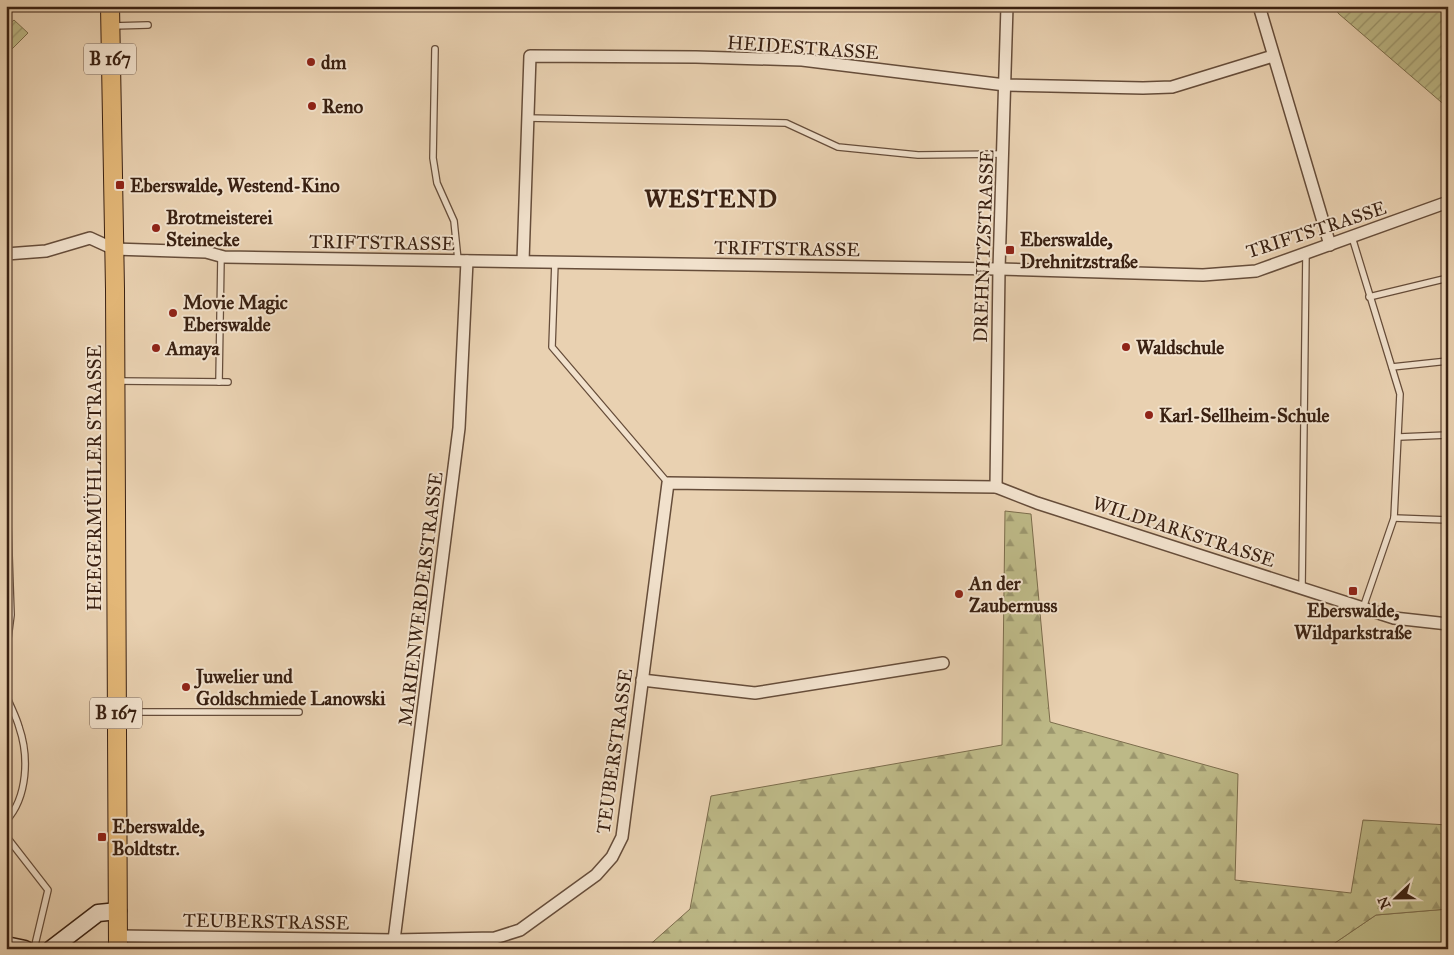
<svg xmlns="http://www.w3.org/2000/svg" width="1454" height="955" viewBox="0 0 1454 955" font-family="'IM FELL Great Primer',serif">
  <style>
    .grass { fill: #bdb987; stroke: #7c6d4c }
    .forest { fill: url(#forest-firs); stroke: #7c6d4c }
    .garden { fill: url(#garden-furrows); stroke: #7c6d4c }
    .lines { fill: none; stroke-linecap: round; stroke-linejoin: round }
    .lane-casing { stroke: #664d3a; stroke-width: 8 }
    .street-casing { stroke: #664d3a; stroke-width: 14 }
    .secondary-casing { stroke: #3a2112; stroke-width: 19 }
    .primary-casing { stroke: #3a2112; stroke-width: 20 }
    .lane { stroke: #f1e1cc; stroke-width: 5.5 }
    .street { stroke: #f1e1cc; stroke-width: 11 }
    .secondary { stroke: #f1e1cc; stroke-width: 16 }
    .primary { stroke: #e4b878; stroke-width: 18 }
    .poi-dot { fill: #8f2418; stroke: #f1e1cc; stroke-width: 2 }
    .labels { text-anchor: middle; stroke-width: 4; stroke-linejoin: round; paint-order: stroke }
    .shield { fill: #f1e1cc; stroke: #715b4a; stroke-width: 1 }
    .shield-label { font-size: 18px; font-weight: bold; fill: #3a2112 }
    .street-label { font-size: 19px; fill: #3a2112; stroke: #f1e1cc }
    .poi-label { font-size: 19px; font-weight: bold; fill: #3a2112; stroke: #f1e1cc; text-anchor: start }
    .district-label { font-size: 24px; font-weight: bold; letter-spacing: 1px; fill: #3a2112; stroke: #f1e1cc }
  </style>
  <defs>
    <pattern id="forest-firs" width="22" height="20" patternUnits="userSpaceOnUse" patternTransform="scale(1.25)"><rect width="22" height="20" fill="#bdb987"/><path d="M5 1l3.5 6h-7zM16 11l3.5 6h-7z" fill="#9b966d"/></pattern>
    <pattern id="garden-furrows" width="10" height="10" patternUnits="userSpaceOnUse" patternTransform="scale(1.25)"><rect width="10" height="10" fill="#bdb987"/><path d="M-1 1l2-2M0 10L10 0M9 11l2-2" fill="none" stroke="#9b966d"/></pattern>
  </defs>
  <rect width="100%" height="100%" fill="#e9d1b1"/>
  <filter id="stains"><feTurbulence type="fractalNoise" baseFrequency=".004" numOctaves="4"/><feColorMatrix values="0 0 0 0 .2 0 0 0 0 .09 0 0 0 0 .02 0 0 0 .5 -.17"/></filter>
  <radialGradient id="worn" r=".72"><stop offset=".6" stop-color="#630" stop-opacity="0"/><stop offset="1" stop-color="#630" stop-opacity=".3"/></radialGradient>
  <path class="grass" d="M1448,909V949H1326L1376,915Z"/>
  <path class="forest" d="M1005,511L1031,514L1050,722L1238,774L1235,880L1351,893L1363,820L1448,825V909L1376,915L1326,949H645L690,909L711,796L1002,745Z"/>
  <g class="garden">
    <path d="M1331,6H1448V108L1339,14Z"/>
    <path d="M14,20L28,33L6,55V27Z"/>
  </g>
  <g class="lines">
    <g class="lane-casing">
      <g id="lane">
        <path d="M112,26L148,25"/>
        <path d="M435,49L433,158L437,183L454,221L458,260"/>
        <path d="M526,118L786,123L838,147L918,155L1003,154"/>
        <path d="M1352,237L1400,394L1394,518L1363,608"/>
        <path d="M555,262L552,347L668,483"/>
        <path d="M1369,297L1448,278"/>
        <path d="M1392,367L1448,361"/>
        <path d="M117,381L228,382"/>
        <path d="M219,382L221,257"/>
        <path d="M1399,437L1448,435"/>
        <path d="M6,467L11,615L6,654"/>
        <path d="M1394,518L1448,520"/>
        <path d="M1302,588L1306,253"/>
        <path d="M6,694C10,706 16,716 19,727C29,756 28,797 6,821"/>
        <path d="M118,712H299"/>
        <path d="M6,836L48,890L34,949"/>
      </g>
    </g>
    <g class="street-casing">
      <g id="street">
        <path d="M1259,6L1330,245"/>
        <path d="M6,254L46,251L90,238L114,249L206,252L224,257L999,269L1203,275L1256,271L1448,202"/>
        <path d="M523,261L530,56L696,57L802,60L1005,85L1143,88L1172,87L1273,56"/>
        <path d="M996,487L999,269L1007,6"/>
        <path d="M642,680L755,693L943,663"/>
        <path d="M119,936L394,940L495,938L520,930L596,875L612,857L622,837L668,483L996,487L1037,503L1394,618L1448,624"/>
        <path d="M394,940L459,428L467,261"/>
      </g>
    </g>
    <g class="secondary-casing">
      <g id="secondary">
        <path d="M6,945L25,949"/>
        <path d="M51,949L98,913L118,911"/>
      </g>
    </g>
    <g class="primary-casing">
      <path id="primary" d="M110,6L115,289L118,949"/>
    </g>
    <use href="#lane" class="lane"/>
    <use href="#street" class="street"/>
    <use href="#secondary" class="secondary"/>
    <use href="#primary" class="primary"/>
  </g>
  <g class="poi-dot">
    <circle cx="311" cy="62" r="5"/>
    <circle cx="312" cy="106" r="5"/>
    <rect x="115" y="180" width="10" height="10" rx="2.5"/>
    <circle cx="156" cy="228" r="5"/>
    <rect x="1005" y="245" width="10" height="10" rx="2.5"/>
    <circle cx="173" cy="313" r="5"/>
    <circle cx="1126" cy="347" r="5"/>
    <circle cx="156" cy="348" r="5"/>
    <circle cx="1149" cy="415" r="5"/>
    <rect x="1348" y="586" width="10" height="10" rx="2.5"/>
    <circle cx="959" cy="594" r="5"/>
    <circle cx="186" cy="687" r="5"/>
    <rect x="97" y="832" width="10" height="10" rx="2.5"/>
  </g>
  <g class="labels">
    <g class="shield">
      <rect x="84" y="43.5" width="52" height="31" rx="4"/>
      <rect x="90" y="697.5" width="52" height="31" rx="4"/>
    </g>
    <g class="shield-label">
      <text x="110" y="65">B 167</text>
      <text x="116" y="719">B 167</text>
    </g>
    <g class="street-label">
      <text transform="translate(803 47) rotate(4)" y="7">HEIDESTRASSE</text>
      <text transform="translate(1316 229) rotate(-18)" y="7">TRIFTSTRASSE</text>
      <text transform="translate(382 242) rotate(1)" y="7">TRIFTSTRASSE</text>
      <text transform="translate(983 246) rotate(-88)" y="7">DREHNITZSTRASSE</text>
      <text transform="translate(787 248) rotate(1)" y="7">TRIFTSTRASSE</text>
      <text transform="translate(94 478) rotate(-90)" y="7">HEEGERMÜHLER STRASSE</text>
      <text transform="translate(1184 531) rotate(18)" y="7">WILDPARKSTRASSE</text>
      <text transform="translate(420 599) rotate(-83)" y="7">MARIENWERDERSTRASSE</text>
      <text transform="translate(614 751) rotate(-82)" y="7">TEUBERSTRASSE</text>
      <text transform="translate(266 921) rotate(1)" y="7">TEUBERSTRASSE</text>
    </g>
    <g class="poi-label">
      <text x="321" y="69">dm</text>
      <text x="322" y="113">Reno</text>
      <text x="130" y="192">Eberswalde, Westend-Kino</text>
      <text x="166" y="224">Brotmeisterei<tspan x="166" dy="22">Steinecke</tspan></text>
      <text x="1020" y="246">Eberswalde,<tspan x="1020" dy="22">Drehnitzstraße</tspan></text>
      <text x="183" y="309">Movie Magic<tspan x="183" dy="22">Eberswalde</tspan></text>
      <text x="1136" y="354">Waldschule</text>
      <text x="166" y="355">Amaya</text>
      <text x="1159" y="422">Karl-Sellheim-Schule</text>
      <text x="969" y="590">An der<tspan x="969" dy="22">Zaubernuss</tspan></text>
      <text x="1353" y="617" text-anchor="middle">Eberswalde,<tspan x="1353" dy="22">Wildparkstraße</tspan></text>
      <text x="196" y="683">Juwelier und<tspan x="196" dy="22">Goldschmiede Lanowski</tspan></text>
      <text x="112" y="833">Eberswalde,<tspan x="112" dy="22">Boldtstr.</tspan></text>
    </g>
    <g class="district-label">
      <text x="711" y="207">WESTEND</text>
    </g>
  </g>
  <rect width="1454" height="955" fill="none" stroke="#e9d1b1" stroke-width="25"/>
  <rect x="8" y="8" width="1439" height="940" fill="none" stroke="#3a2112" stroke-width="2.5"/>
  <rect x="12" y="12" width="1429" height="930" fill="none" stroke="#3a2112"/>
  <g transform="translate(1396 898) rotate(248)" stroke="#f1e1cc" stroke-width="4" paint-order="stroke">
  <path d="M0-4L9 19L0 12L-9 19Z" fill="#3a2112"/>
  <text y="-8" font-size="14" font-weight="bold" text-anchor="middle" fill="#3a2112">N</text>
  </g>
  <rect width="100%" height="100%" filter="url(#stains)"/>
  <rect width="100%" height="100%" fill="url(#worn)"/>
</svg>
